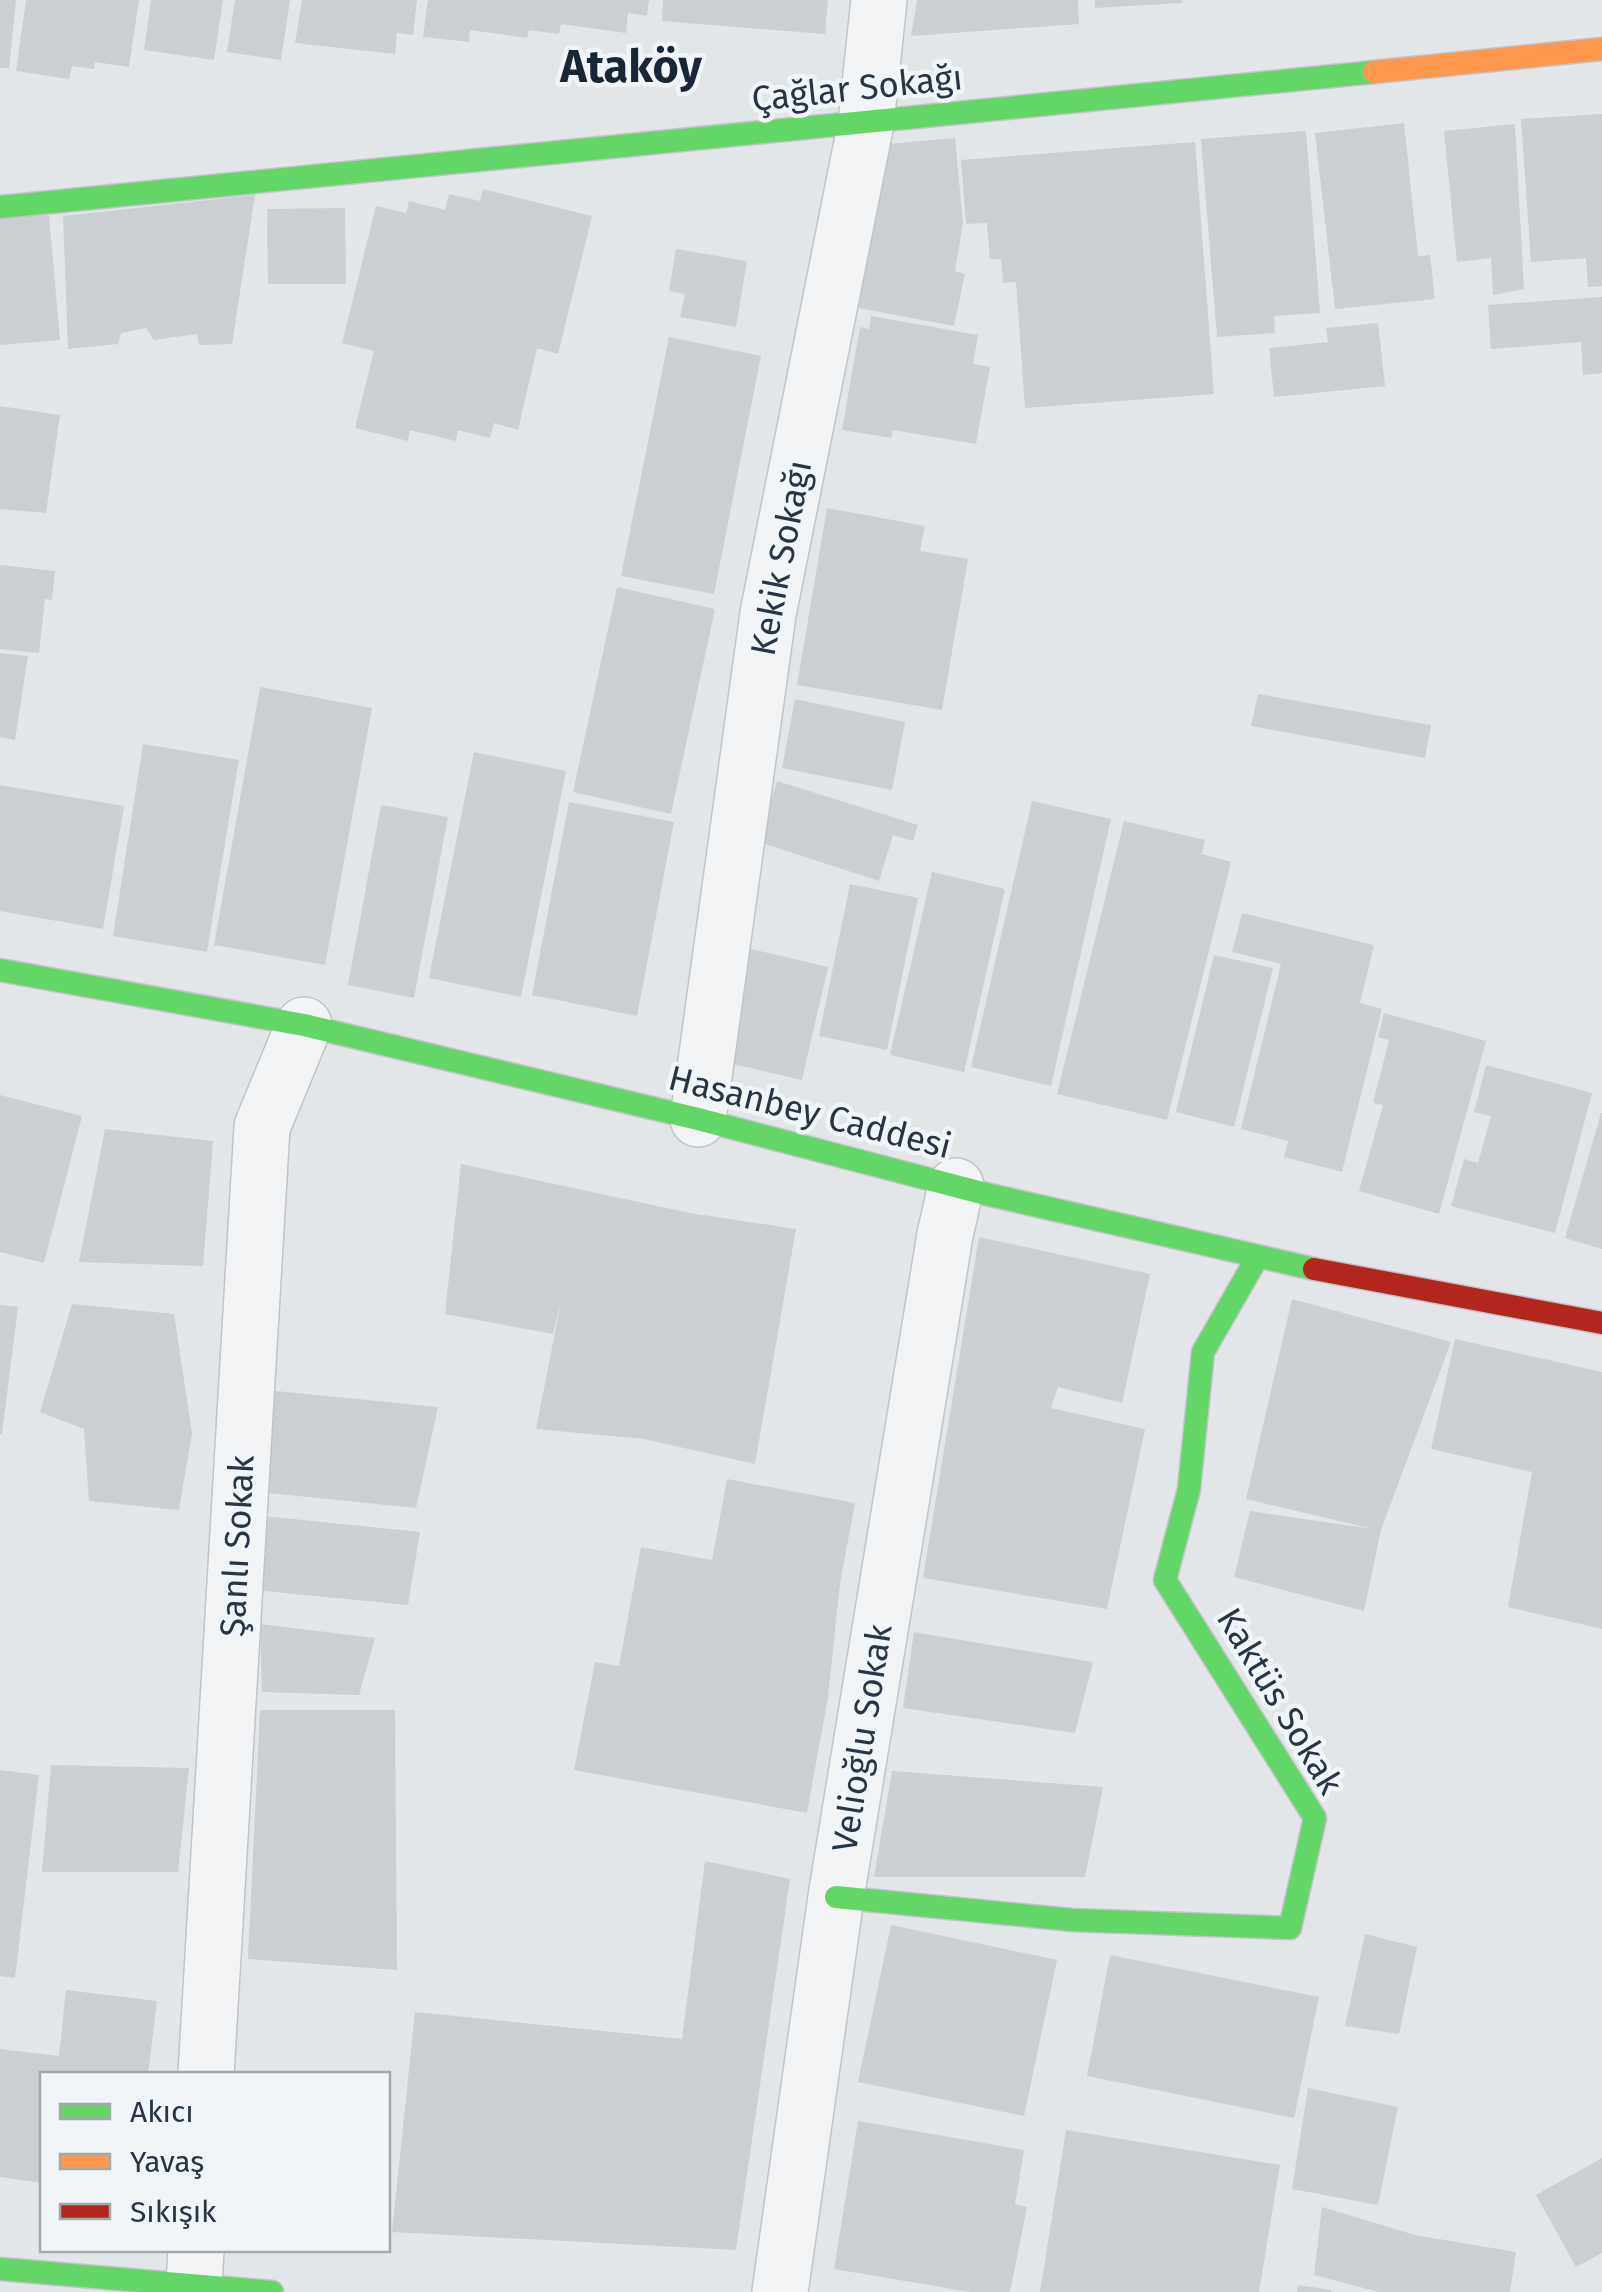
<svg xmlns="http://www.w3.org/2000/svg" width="1602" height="2292" viewBox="0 0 1602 2292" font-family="'Fira Sans',sans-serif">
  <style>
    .building { fill: #cbced2 }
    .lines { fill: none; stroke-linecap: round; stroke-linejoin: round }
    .street-casing { stroke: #c1c4c7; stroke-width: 58 }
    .fast-casing { stroke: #c1c4c7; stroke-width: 25 }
    .slow-casing { stroke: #c1c4c7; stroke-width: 25 }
    .jam-casing { stroke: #c1c4c7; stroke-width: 25 }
    .street { stroke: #f3f4f5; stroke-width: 55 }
    .fast { stroke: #63d668; stroke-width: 22 }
    .slow { stroke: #ff974d; stroke-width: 22 }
    .jam { stroke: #b3261e; stroke-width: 22 }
    .labels { text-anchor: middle; stroke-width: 9; stroke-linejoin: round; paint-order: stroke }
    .street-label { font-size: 35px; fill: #273545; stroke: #f1f5f8 }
    .district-label { font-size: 45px; font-weight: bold; fill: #192636; stroke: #f1f5f8 }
  </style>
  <rect width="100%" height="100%" fill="#e3e6e9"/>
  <g class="building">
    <path d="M0,0H16L9,68H0Z"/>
    <path d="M26,0H139L129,67L95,62L94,69L72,66L69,79L16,71Z"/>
    <path d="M151,0H223L214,60L144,50Z"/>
    <path d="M235,0H290L281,60L227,52Z"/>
    <path d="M302,0H417L413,35L397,33L395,54L295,43Z"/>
    <path d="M428,0H649L647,16L628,13L626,33L561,24L559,34L529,30L527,38L470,30L469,42L423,37Z"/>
    <path d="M663,0H828L825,34L662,21Z"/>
    <path d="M917,0H1078L1079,24L911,36Z"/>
    <path d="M1095,0H1182V3L1095,8Z"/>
    <path d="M1602,114V286L1588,287L1586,258L1531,262L1521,119Z"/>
    <path d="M1404,123L1418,256L1430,255L1435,299L1335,309L1315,133Z"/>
    <path d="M1515,124L1524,289L1493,295L1491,258L1457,262L1444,131Z"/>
    <path d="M1306,131L1320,313L1274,316L1275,333L1217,337L1201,139Z"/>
    <path d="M955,138L963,223L955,271L965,274L954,326L859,308L878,145Z"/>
    <path d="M1195,142L1214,394L1025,408L1016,282L1003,283L1001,259H990L987,223L966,224L961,160Z"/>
    <path d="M483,189L592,216L558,354L537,348L518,430L494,423L490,438L458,430L456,441L410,430L408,441L355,428L374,351L342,343L376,206L406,213L409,201L445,210L449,194L480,201Z"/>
    <path d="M255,195L232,344L199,345L197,334L154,340L146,328L121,333L118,344L68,349L63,216Z"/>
    <path d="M345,208L346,284H268L267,209Z"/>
    <path d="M49,215L60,340L0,345V219Z"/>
    <path d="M676,249L747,261L736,327L680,317L685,294L669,291Z"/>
    <path d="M1602,297V373L1583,375L1581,342L1491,349L1488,305Z"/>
    <path d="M871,316L978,335L973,364L990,367L976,444L893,430L891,438L842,430L860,327L869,329Z"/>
    <path d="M1378,323L1385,386L1274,397L1269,348L1328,342L1326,328Z"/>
    <path d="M669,337L761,356L714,594L621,576Z"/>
    <path d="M0,406L60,415L46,513L0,509Z"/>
    <path d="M827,508L925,526L920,551L968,559L942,710L797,685Z"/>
    <path d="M0,565L55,571L52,600L45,599L39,653L0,649Z"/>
    <path d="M617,587L715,609L671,814L573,792Z"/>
    <path d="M0,653L28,656L15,740L0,737Z"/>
    <path d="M260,687L372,708L325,965L214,945Z"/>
    <path d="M1258,694L1431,725L1425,758L1251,726Z"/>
    <path d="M795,699L905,722L892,790L782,768Z"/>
    <path d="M143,744L239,760L207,952L113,936Z"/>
    <path d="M474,752L566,771L521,997L429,978Z"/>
    <path d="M777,781L918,825L913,841L893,835L879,881L759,842Z"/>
    <path d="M0,785L124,806L103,929L0,911Z"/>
    <path d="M1032,801L1111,819L1051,1086L971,1067Z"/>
    <path d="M569,802L674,822L637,1016L532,995Z"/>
    <path d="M381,805L448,817L414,998L348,985Z"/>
    <path d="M1124,821L1205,840L1202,854L1231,862L1167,1120L1057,1094Z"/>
    <path d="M932,872L1005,889L964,1072L890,1055Z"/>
    <path d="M850,884L918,898L887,1050L819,1036Z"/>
    <path d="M1242,913L1374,945L1360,1003L1382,1009L1342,1172L1284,1157L1288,1141L1241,1129L1281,964L1232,952Z"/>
    <path d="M738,946L828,967L802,1080L712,1059Z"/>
    <path d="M1214,955L1273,968L1234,1127L1176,1112Z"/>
    <path d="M1384,1013L1486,1041L1439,1214L1359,1191L1383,1105L1373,1103L1389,1040L1378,1037Z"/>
    <path d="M1486,1065L1592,1093L1555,1233L1451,1206L1464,1159L1478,1163L1491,1116L1474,1112Z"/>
    <path d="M0,1095L82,1116L44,1263L0,1252Z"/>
    <path d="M1601,1113H1602V1249L1565,1238Z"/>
    <path d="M105,1129L213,1141L203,1266L79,1262Z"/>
    <path d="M461,1164L690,1213L796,1229L755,1464L644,1439L536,1429L562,1297L553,1334L445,1314Z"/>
    <path d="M979,1237L1150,1274L1122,1403L1058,1387L1051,1408L1145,1429L1107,1609L923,1578Z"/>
    <path d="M1292,1299L1451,1342L1381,1530L1364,1611L1234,1577L1250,1511L1373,1529L1246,1499Z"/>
    <path d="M72,1304L174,1314L192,1433L179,1510L89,1501L84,1429L40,1412Z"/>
    <path d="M0,1305L18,1307L2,1434H0Z"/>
    <path d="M1455,1339L1602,1372V1629L1508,1607L1532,1472L1431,1449Z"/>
    <path d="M266,1390L438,1407L416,1508L259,1492Z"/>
    <path d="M727,1479L855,1503L840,1583L828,1697L807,1813L574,1770L595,1662L619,1666L641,1547L712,1560Z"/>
    <path d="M263,1516L420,1532L408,1605L253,1590L266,1555Z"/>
    <path d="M260,1624L375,1638L359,1695L262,1692Z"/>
    <path d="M914,1632L1093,1662L1075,1733L903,1708Z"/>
    <path d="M260,1710H395L397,1970L248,1959Z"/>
    <path d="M51,1765L189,1768L178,1872H42Z"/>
    <path d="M0,1770L39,1775L15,1978L0,1976Z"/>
    <path d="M892,1771L1103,1787L1085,1877H874Z"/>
    <path d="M705,1861L790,1879L736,2250L392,2232L415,2012L682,2039Z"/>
    <path d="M891,1925L1057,1960L1024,2116L858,2082Z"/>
    <path d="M1365,1934L1417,1947L1399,2034L1345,2026Z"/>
    <path d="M1110,1955L1319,1997L1294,2118L1087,2076Z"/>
    <path d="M66,1990L157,2001L148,2074H42V2183L0,2177V2049L59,2056Z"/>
    <path d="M1308,2088L1398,2107L1378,2205L1292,2189Z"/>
    <path d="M858,2121L1024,2150L1015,2204L1027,2207L1010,2292H970L834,2269Z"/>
    <path d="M1066,2130L1280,2165L1259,2292H1040Z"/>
    <path d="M1602,2158V2253L1576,2267L1536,2195Z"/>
    <path d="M1322,2207L1415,2235L1516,2252L1510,2292H1379L1314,2275Z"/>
    <path d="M1298,2285L1331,2290V2292H1297Z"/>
  </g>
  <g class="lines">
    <g class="street-casing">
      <g id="street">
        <path d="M698,1119L768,614L866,123L879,0"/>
        <path d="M206,2074L262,1127L304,1025"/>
        <path d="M194,2286L196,2250"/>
        <path d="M780,2292L836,1897L945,1235L956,1186"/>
      </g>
    </g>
    <g class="fast-casing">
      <g id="fast">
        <path d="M0,207L1374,72"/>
        <path d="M0,970L304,1025L698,1119L986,1194L1314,1269"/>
        <path d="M836,1897L1072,1920L1290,1928L1315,1818L1165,1580L1189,1489L1203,1352L1257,1258"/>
        <path d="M0,2269L272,2292"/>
      </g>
    </g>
    <g class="slow-casing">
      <path id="slow" d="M1374,72L1602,49"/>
    </g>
    <g class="jam-casing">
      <path id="jam" d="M1314,1269L1602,1323"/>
    </g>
    <use href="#street" class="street"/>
    <use href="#fast" class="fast"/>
    <use href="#slow" class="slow"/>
    <use href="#jam" class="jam"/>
  </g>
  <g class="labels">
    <g class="street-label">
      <text transform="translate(857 88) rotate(-6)" y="12">Çağlar Sokağı</text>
      <text transform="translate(781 558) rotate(-79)" y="12">Kekik Sokağı</text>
      <text transform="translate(810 1112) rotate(14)" y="12">Hasanbey Caddesi</text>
      <text transform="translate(237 1546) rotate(-87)" y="12">Şanlı Sokak</text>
      <text transform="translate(1280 1701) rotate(59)" y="12">Kaktüs Sokak</text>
      <text transform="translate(862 1738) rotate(-81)" y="12">Velioğlu Sokak</text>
    </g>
    <g class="district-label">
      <text x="631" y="82">Ataköy</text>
    </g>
  </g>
  <rect x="40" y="2072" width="350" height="180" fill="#f1f5f8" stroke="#a0a8b0" stroke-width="2.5"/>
  <rect x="60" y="2104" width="50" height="15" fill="#63d668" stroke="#a0a8b0" stroke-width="2.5"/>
  <text x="130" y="2122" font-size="30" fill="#273545">Akıcı</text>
  <rect x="60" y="2154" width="50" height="15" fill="#ff974d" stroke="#a0a8b0" stroke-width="2.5"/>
  <text x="130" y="2172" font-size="30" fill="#273545">Yavaş</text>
  <rect x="60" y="2204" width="50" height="15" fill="#b3261e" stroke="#a0a8b0" stroke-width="2.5"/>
  <text x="130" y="2222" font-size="30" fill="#273545">Sıkışık</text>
</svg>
